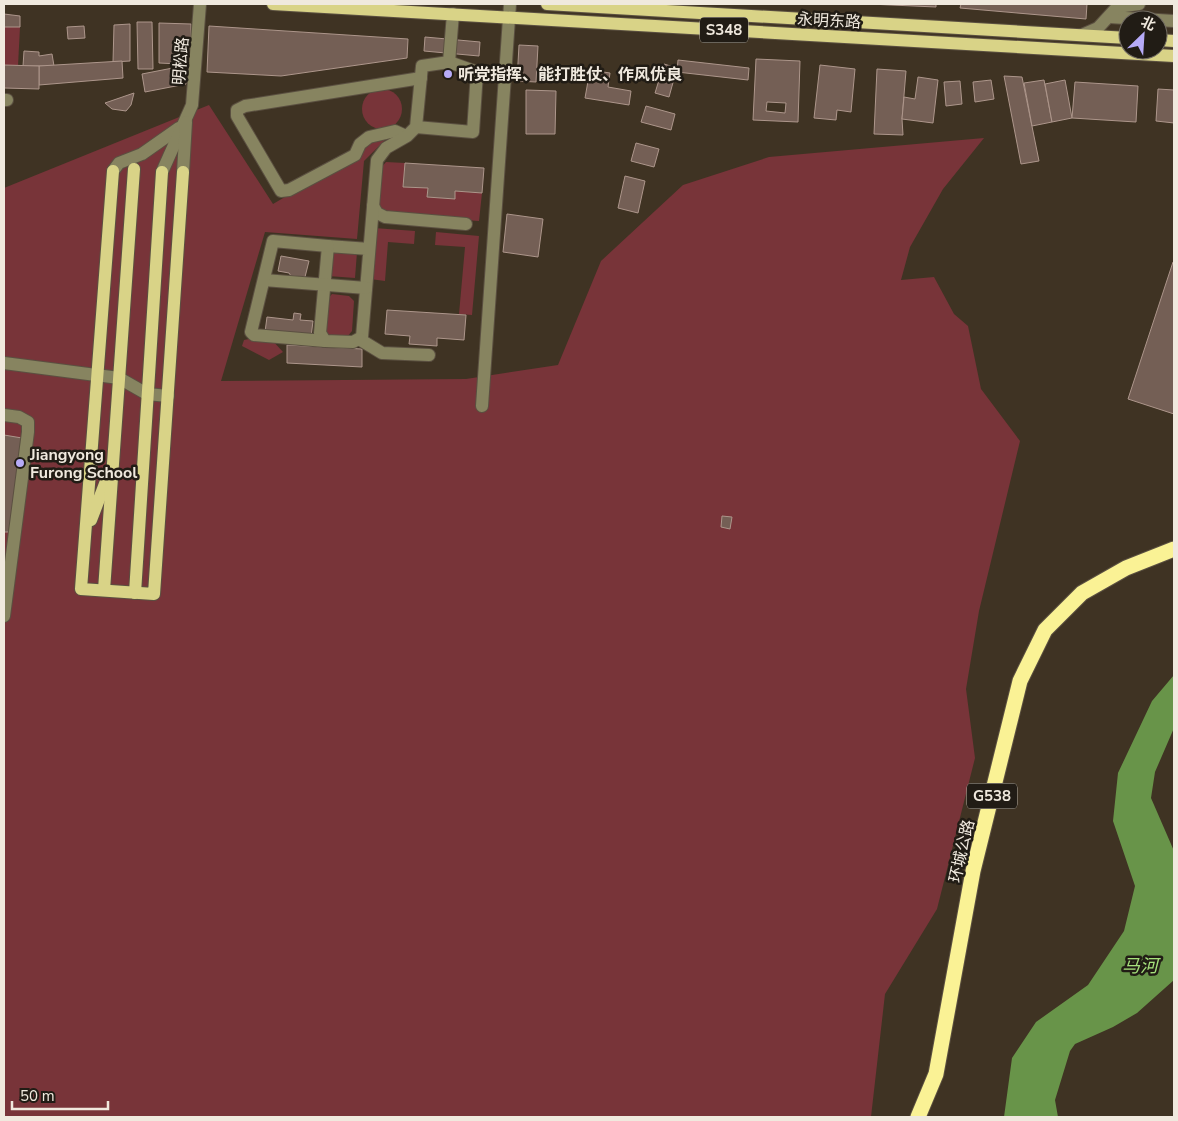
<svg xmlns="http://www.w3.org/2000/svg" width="1178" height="1121" viewBox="0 0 1178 1121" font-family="'Nunito Sans','Noto Sans SC',sans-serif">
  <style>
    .green { fill: #783439 }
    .water { fill: #689449 }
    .building { fill: #745f55; stroke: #ad968b; fill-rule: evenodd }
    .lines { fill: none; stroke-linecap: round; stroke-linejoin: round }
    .minor-casing { stroke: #5b5041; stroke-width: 14 }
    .major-casing { stroke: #5b5041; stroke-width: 14 }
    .highway-casing { stroke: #5b5041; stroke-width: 17 }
    .minor { stroke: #878460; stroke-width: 12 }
    .major { stroke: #d9d387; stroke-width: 12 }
    .highway { stroke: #faf295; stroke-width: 15 }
    .poi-dot { fill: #b7abf8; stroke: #211c15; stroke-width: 2 }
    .labels { text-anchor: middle; stroke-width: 5; stroke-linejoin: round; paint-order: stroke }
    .shield { fill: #211c15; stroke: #b2aca2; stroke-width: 1 }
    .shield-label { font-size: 15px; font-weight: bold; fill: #f0e9de }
    .street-label { font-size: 16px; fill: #f0e9de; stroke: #211c15 }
    .poi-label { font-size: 16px; font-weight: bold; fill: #f0e9de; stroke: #211c15; text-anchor: start }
    .water-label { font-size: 18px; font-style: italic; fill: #a6e17c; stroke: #211c15 }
  </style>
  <rect width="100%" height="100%" fill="#3f3323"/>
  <g class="green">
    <path d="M4,27H20L18,66L4,65Z"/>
    <circle cx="382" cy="109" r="20"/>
    <path d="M209,105L273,204L341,164L360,144L389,136L364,161L357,239L265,232L221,381L466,379L558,365L601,261L683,185L769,157L984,138L943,189L910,247L901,280L934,277L954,314L968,326L981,389L1020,441L979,611L966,689L975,758L937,909L885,994L871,1117H4V188Z"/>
    <path d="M386,162L405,163L403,187L428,188L427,197L454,199L455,191L482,193L479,221L392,215L375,206L380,169Z"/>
    <path d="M374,228L415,231L414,244L388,242L385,281L370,279Z"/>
    <path d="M436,232L479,236L472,315L459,314L465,247L435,245Z"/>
    <path d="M330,250L357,252L355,278L328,276Z"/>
    <path d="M332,294L349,296L354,301L352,331L347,337L329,336L324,330L326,301Z"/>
    <path d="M259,337L272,340L283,352L269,360L242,346L244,340Z"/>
  </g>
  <path class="water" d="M1174,675V728L1155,772L1151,798L1174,851V980L1137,1013L1113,1027L1075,1044L1070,1051L1055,1100L1058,1117H1004L1012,1058L1036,1022L1088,985L1124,931L1135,886L1113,821L1118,773L1152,701Z"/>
  <g class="building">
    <path d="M869,4H936V7Z"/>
    <path d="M961,4H1087L1086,19L960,8Z"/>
    <path d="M4,14L20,16V27H4Z"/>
    <path d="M137,22H152L153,69H138Z"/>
    <path d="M159,23L191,24V40H180V64L159,63Z"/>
    <path d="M130,24V61L113,62L114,25Z"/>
    <path d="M84,26L85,38L68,39L67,27Z"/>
    <path d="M209,26L408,39L407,58L281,76L207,72Z"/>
    <path d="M425,37L480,42L479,56L424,51Z"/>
    <path d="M519,45L538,46L536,82L517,81Z"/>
    <path d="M24,51L39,52V56L52,54L54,66H23Z"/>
    <path d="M756,59L800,61L798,122L753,120ZM767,102L786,103L785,113L766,111Z"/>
    <path d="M678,60L749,68L748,80L677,72Z"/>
    <path d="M122,61L123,78L39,85V66Z"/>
    <path d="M664,64L677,68L669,97L655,93Z"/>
    <path d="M4,65L39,66V89L4,88Z"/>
    <path d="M820,65L855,69L851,112L837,110L836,120L814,118Z"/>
    <path d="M183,66L186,84L145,92L142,74Z"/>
    <path d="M877,69L906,71L902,119L903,135L874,134Z"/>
    <path d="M590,70L610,73L608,87L631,91L629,105L585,98Z"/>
    <path d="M1004,76L1022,77L1039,161L1021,164Z"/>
    <path d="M918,77L938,80L933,123L902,119L904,97L915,99Z"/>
    <path d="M991,80L994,99L975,102L973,82Z"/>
    <path d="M1044,80L1052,122L1032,126L1024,83Z"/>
    <path d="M1065,80L1072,118L1052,122L1045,84Z"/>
    <path d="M960,81L962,104L946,106L944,82Z"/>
    <path d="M1075,82L1138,86L1136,122L1072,118Z"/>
    <path d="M1158,89L1174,90V123L1156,121Z"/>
    <path d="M526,90L556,91L555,134H526Z"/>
    <path d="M134,93L131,105L126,111L112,109L105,103Z"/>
    <path d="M646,106L675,114L671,130L641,122Z"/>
    <path d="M636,143L659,149L654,167L631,161Z"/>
    <path d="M405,163L484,168L482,193L455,191V199L427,197L428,188L403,187Z"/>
    <path d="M625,176L645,181L638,213L618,208Z"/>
    <path d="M507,214L543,219L538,257L503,252Z"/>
    <path d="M281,256L309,261L305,277L291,276L289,273L278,271Z"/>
    <path d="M1173,262L1174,263V414L1128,399Z"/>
    <path d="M387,310L466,315L464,340L437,338V346L409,344L410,336L385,334Z"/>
    <path d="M294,313L301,314L300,320L313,321L311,337L265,332L267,317L293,320Z"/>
    <path d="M287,345L362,349V367L287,363Z"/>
    <path d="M4,435L22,438L10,532H4Z"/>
    <path d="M722,516L732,517L730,529L721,527Z"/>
  </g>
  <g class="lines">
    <g class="minor-casing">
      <g id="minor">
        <path d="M1117,7L1139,4"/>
        <path d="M1109,17L1174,21"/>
        <path d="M1082,35L1098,28L1120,4"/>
        <path d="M4,100H7"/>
        <path d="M416,127L473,132L477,72L449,62"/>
        <path d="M406,136L395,131L369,137L360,144L355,155L289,190L281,191L237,116V110L245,106L421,78"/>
        <path d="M113,171L119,163L142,154L179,128"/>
        <path d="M162,172L192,105L200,4"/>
        <path d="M183,172L186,122"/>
        <path d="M373,206L377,213L385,217L466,224"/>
        <path d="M369,249L328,246L320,333L325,341L353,342L362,337L377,160L386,148L407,136L416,127L422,66L449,62L453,14"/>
        <path d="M264,280L366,288"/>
        <path d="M359,339L382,353L429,355"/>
        <path d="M325,341L254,335L251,332L273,241L328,246"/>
        <path d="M4,363L119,378L147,394L168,396"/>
        <path d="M482,406L510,4"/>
        <path d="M4,415L19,417L28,422V432L4,616"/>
      </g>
    </g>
    <g class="major-casing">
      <g id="major">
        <path d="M273,4L1174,56"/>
        <path d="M547,4L1128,38"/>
        <path d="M1158,40L1174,41"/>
        <path d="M113,171L81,589L154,594L183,172"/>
        <path d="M91,520L108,476"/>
        <path d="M104,590L134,169"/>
        <path d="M135,593L162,172"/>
      </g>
    </g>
    <g class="highway-casing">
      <path id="highway" d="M918,1117L936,1074L973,871L1020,681L1045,630L1082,593L1126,568L1174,549"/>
    </g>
    <use href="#minor" class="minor"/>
    <use href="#major" class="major"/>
    <use href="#highway" class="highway"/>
  </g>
  <g class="poi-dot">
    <circle cx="448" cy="74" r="5"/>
    <circle cx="20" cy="463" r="5"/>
  </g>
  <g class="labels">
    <g class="shield">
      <rect x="700" y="17.5" width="48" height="25" rx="4"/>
      <rect x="967" y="783.5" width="50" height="25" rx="4"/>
    </g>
    <g class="shield-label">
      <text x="724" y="35">S348</text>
      <text x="992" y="801">G538</text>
    </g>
    <g class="street-label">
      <text transform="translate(829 20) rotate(3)" y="6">永明东路</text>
      <text transform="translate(180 61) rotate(-85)" y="6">明松路</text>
      <text transform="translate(961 851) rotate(-77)" y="6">环城公路</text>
    </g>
    <g class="poi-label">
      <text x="458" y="80">听党指挥、能打胜仗、作风优良</text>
      <text x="30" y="460">Jiangyong<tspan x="30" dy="18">Furong School</tspan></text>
    </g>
    <g class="water-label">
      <text x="1140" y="972">马河</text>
    </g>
  </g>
  <rect width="1178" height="1121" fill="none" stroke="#f0e9de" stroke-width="10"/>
  <g transform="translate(1143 35) rotate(25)"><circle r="24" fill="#211c15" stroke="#746e65"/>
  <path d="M0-4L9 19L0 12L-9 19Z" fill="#b7abf8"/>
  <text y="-8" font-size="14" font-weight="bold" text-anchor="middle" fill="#f0e9de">北</text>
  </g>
  <path d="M12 1101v8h96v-8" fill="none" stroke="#f0e9de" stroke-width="2.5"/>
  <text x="20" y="1101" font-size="15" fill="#f0e9de" stroke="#211c15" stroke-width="4" paint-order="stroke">50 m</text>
</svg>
